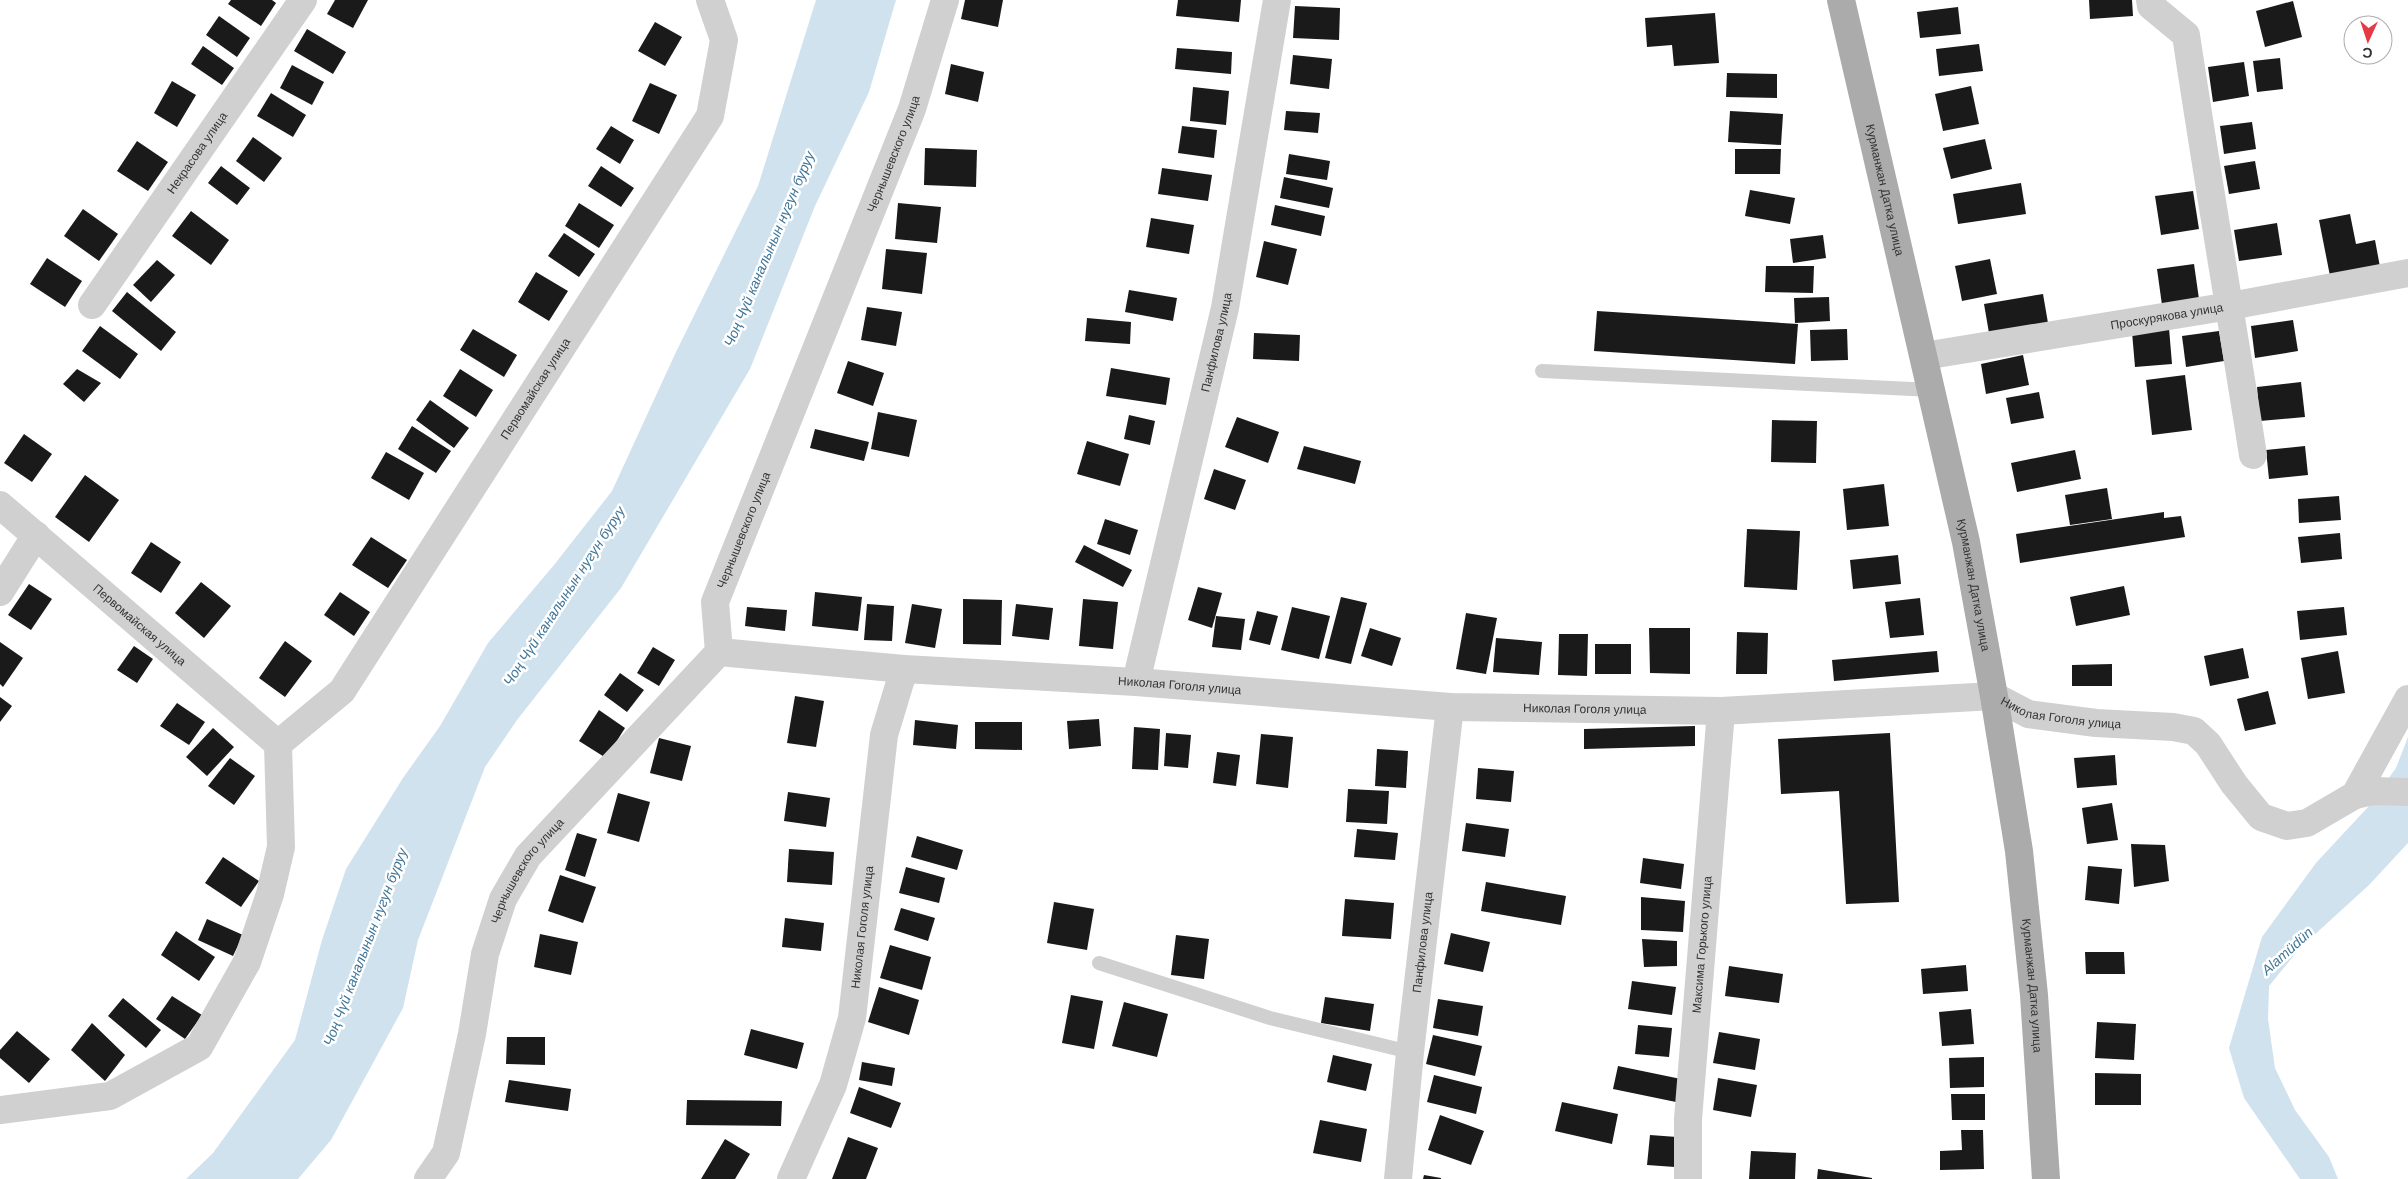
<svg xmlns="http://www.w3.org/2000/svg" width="2408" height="1179" viewBox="0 0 2408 1179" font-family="Helvetica,sans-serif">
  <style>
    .water { fill: #cfe2ee }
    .building { fill: #1a1a1a }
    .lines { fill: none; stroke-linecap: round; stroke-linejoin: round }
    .service { stroke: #d0d0d0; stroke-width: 14 }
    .minor { stroke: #d0d0d0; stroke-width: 28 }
    .primary { stroke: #ababab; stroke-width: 28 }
    .labels { text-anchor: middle; stroke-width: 5; stroke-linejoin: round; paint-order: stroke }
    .street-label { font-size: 12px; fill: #333; stroke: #fff }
    .water-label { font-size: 14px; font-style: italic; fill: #3f7597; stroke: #fff }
  </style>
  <rect width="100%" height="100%" fill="#fff"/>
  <g class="water">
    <path d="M816,0H896L869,92L815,206L750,369L621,588L517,720L485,767L418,940L403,1008L331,1140L298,1179H186L213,1153L295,1040L322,940L346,869L403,778L440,726L488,643L554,565L612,491L676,352L758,186Z"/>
    <path d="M2408,737V843L2369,885L2300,948L2269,986L2268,1019L2275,1068L2295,1110L2329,1157L2338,1179H2300L2244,1098L2229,1048L2262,937L2316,863L2368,807L2396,768Z"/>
  </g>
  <g class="building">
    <path d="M231,0H272L276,3L261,26L228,4Z"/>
    <path d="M335,0H368L353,28L327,14Z"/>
    <path d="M965,0H1003L998,27L961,19Z"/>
    <path d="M1178,0H1241L1239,22L1176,16Z"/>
    <path d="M2089,0H2132L2133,16L2090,19Z"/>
    <path d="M2293,1L2302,37L2265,47L2256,11Z"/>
    <path d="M1295,6L1340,8L1339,40L1293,38Z"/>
    <path d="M1958,7L1961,34L1920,38L1917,12Z"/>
    <path d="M1715,13L1719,63L1674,66L1672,45L1647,47L1645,18Z"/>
    <path d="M219,16L250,38L237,57L206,35Z"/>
    <path d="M655,22L682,37L665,66L638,51Z"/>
    <path d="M307,29L346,52L333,74L294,51Z"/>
    <path d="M1979,44L1983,71L1939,76L1936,49Z"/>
    <path d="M203,46L234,68L222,85L191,64Z"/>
    <path d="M1177,48L1232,52L1231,74L1175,69Z"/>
    <path d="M1293,55L1332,59L1329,89L1290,84Z"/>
    <path d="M2280,58L2283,89L2257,92L2253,61Z"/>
    <path d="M2244,62L2249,96L2213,102L2208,67Z"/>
    <path d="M951,64L984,72L978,102L945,94Z"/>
    <path d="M292,65L324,82L312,105L280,88Z"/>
    <path d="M1727,73L1777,74V98L1726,97Z"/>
    <path d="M172,81L196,95L177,127L154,113Z"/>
    <path d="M650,83L677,95L659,134L632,121Z"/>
    <path d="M1971,86L1979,124L1943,131L1935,94Z"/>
    <path d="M1193,87L1229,91L1226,125L1190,121Z"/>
    <path d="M271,93L306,115L293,137L257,116Z"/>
    <path d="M1286,111L1320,113L1318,133L1284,130Z"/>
    <path d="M1730,111L1783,114L1781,145L1728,142Z"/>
    <path d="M2252,122L2256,149L2224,154L2220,126Z"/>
    <path d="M611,126L634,140L620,164L596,149Z"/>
    <path d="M1182,126L1217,130L1214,158L1178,153Z"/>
    <path d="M253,137L282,158L264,182L236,161Z"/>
    <path d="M1985,139L1992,169L1951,179L1943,148Z"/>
    <path d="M137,141L168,162L148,191L117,171Z"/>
    <path d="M925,148L977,150L976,187L924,185Z"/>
    <path d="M1735,149H1781L1780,174H1735Z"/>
    <path d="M1289,154L1330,161L1327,180L1286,174Z"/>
    <path d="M2255,161L2260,189L2229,194L2224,166Z"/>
    <path d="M221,166L250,188L237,205L208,183Z"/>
    <path d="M601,166L634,188L621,207L588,186Z"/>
    <path d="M1162,168L1212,175L1208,201L1158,194Z"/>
    <path d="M1284,177L1333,188L1329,208L1280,198Z"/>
    <path d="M2021,183L2026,214L1958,224L1953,194Z"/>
    <path d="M1750,190L1795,198L1790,224L1745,216Z"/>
    <path d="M2193,191L2199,229L2161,235L2155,196Z"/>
    <path d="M579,203L614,225L599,248L565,226Z"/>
    <path d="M898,203L941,207L937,243L895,239Z"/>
    <path d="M1275,205L1325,216L1321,236L1271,225Z"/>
    <path d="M83,209L118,234L99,261L64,236Z"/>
    <path d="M191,211L229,240L211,265L172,236Z"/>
    <path d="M2350,214L2356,244L2375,240L2380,267L2330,276L2319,220Z"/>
    <path d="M1151,218L1194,225L1189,254L1146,247Z"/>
    <path d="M2277,223L2282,255L2239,261L2234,230Z"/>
    <path d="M564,233L595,254L579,277L548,256Z"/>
    <path d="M1823,235L1826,258L1793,263L1790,239Z"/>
    <path d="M1264,241L1297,249L1288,285L1256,277Z"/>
    <path d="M886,249L927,253L922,294L882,289Z"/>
    <path d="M47,258L82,281L65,307L30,284Z"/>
    <path d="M1990,259L1997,294L1962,301L1955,266Z"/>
    <path d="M157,260L175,275L151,302L133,285Z"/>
    <path d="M2194,264L2199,299L2162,305L2157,269Z"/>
    <path d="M1766,266H1814L1813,293L1765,292Z"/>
    <path d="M536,272L568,291L549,321L518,302Z"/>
    <path d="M1129,290L1177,298L1173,321L1125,312Z"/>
    <path d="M127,292L176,332L161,351L112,311Z"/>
    <path d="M2043,294L2048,323L1989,333L1984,304Z"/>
    <path d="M1829,297L1830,321L1795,323L1794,298Z"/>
    <path d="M867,307L902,312L896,346L861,340Z"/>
    <path d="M1597,311L1798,324L1795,364L1594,351Z"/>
    <path d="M1087,318L1131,322L1130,344L1085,341Z"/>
    <path d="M2293,320L2298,351L2255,358L2251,326Z"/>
    <path d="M100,326L138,354L120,379L82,351Z"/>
    <path d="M2169,328L2172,364L2135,367L2132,332Z"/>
    <path d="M473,329L517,355L504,377L460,350Z"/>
    <path d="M1847,329L1848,360L1811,361L1810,330Z"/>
    <path d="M2219,331L2224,361L2186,367L2182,336Z"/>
    <path d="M1254,333L1300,335L1299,361L1253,359Z"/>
    <path d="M2023,355L2029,385L1986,394L1981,364Z"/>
    <path d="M848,361L884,373L873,406L837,393Z"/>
    <path d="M1111,368L1170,378L1166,405L1106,396Z"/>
    <path d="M77,369L101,383L84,402L63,384Z"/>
    <path d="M460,369L493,390L476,417L443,396Z"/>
    <path d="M2185,375L2192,430L2152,435L2146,380Z"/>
    <path d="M2301,382L2305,417L2260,421L2257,387Z"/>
    <path d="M2039,392L2044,418L2011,424L2006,398Z"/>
    <path d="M430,400L469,428L454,448L416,420Z"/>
    <path d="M878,412L917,420L909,457L871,449Z"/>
    <path d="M1129,415L1155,421L1150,445L1124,439Z"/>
    <path d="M1237,417L1279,432L1268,463L1225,447Z"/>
    <path d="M1772,420L1817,421L1816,463L1771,462Z"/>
    <path d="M412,426L451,451L436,473L398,449Z"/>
    <path d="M815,429L869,442L864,461L810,448Z"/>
    <path d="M24,434L52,454L32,482L4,463Z"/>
    <path d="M1087,441L1129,454L1120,486L1077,474Z"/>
    <path d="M1304,446L1361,461L1355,484L1297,469Z"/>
    <path d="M2305,446L2308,475L2269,479L2266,450Z"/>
    <path d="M2075,450L2081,479L2017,492L2011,463Z"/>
    <path d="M386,452L424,473L409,500L371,478Z"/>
    <path d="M1214,469L1246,480L1235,510L1204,499Z"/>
    <path d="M85,475L119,500L89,542L55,517Z"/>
    <path d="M1884,484L1889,526L1847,530L1843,489Z"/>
    <path d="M2107,488L2112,519L2070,525L2065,495Z"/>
    <path d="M2339,496L2341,520L2299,523L2298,499Z"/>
    <path d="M2164,512V518L2181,516L2185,537L2020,563L2016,534Z"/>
    <path d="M1105,519L1138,530L1130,555L1097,544Z"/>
    <path d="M1747,529L1800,531L1797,590L1744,587Z"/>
    <path d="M2340,533L2342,559L2301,563L2298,537Z"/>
    <path d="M371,537L407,560L388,588L352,565Z"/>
    <path d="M151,542L181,562L161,593L131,573Z"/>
    <path d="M1084,545L1132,570L1123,587L1075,562Z"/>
    <path d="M1898,555L1901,584L1853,589L1850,560Z"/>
    <path d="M201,582L231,606L204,638L175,613Z"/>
    <path d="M29,584L52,599L31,630L8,615Z"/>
    <path d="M2124,586L2130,615L2076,626L2070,597Z"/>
    <path d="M1198,587L1222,593L1212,628L1188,620Z"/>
    <path d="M340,592L370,612L354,636L324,615Z"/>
    <path d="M815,592L862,597L858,631L812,626Z"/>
    <path d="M1341,597L1367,603L1351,664L1325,658Z"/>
    <path d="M1920,598L1924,635L1890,638L1885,602Z"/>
    <path d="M963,599L1002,600L1001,645L963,644Z"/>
    <path d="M1083,599L1118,602L1113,649L1079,646Z"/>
    <path d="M867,604L894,606L892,641L864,640Z"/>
    <path d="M912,604L942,609L935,648L905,643Z"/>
    <path d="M1016,604L1053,608L1049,640L1012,636Z"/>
    <path d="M747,607L787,610L785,631L745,626Z"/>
    <path d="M1292,607L1330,616L1319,659L1281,650Z"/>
    <path d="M2344,607L2347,635L2300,640L2297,611Z"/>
    <path d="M1257,611L1278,616L1270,645L1249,640Z"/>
    <path d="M1466,613L1497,618L1486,674L1456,669Z"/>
    <path d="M1216,616L1245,619L1241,650L1212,647Z"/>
    <path d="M1370,628L1401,638L1392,666L1361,656Z"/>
    <path d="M1649,628H1690V674L1650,673Z"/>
    <path d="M1737,632L1768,633L1767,674H1736Z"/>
    <path d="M1559,634H1588L1587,676L1558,675Z"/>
    <path d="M1496,638L1542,642L1539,675L1493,672Z"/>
    <path d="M285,641L312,661L285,697L259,678Z"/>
    <path d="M0,642L23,658L3,687L0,684Z"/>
    <rect x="1595" y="644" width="36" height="30"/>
    <path d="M134,646L153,659L137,683L117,670Z"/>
    <path d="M653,647L675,660L659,686L637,673Z"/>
    <path d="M2243,648L2249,678L2210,686L2204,656Z"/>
    <path d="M1937,651L1939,672L1834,681L1832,660Z"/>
    <path d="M2338,651L2345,693L2308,699L2301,658Z"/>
    <path d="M2112,664V686H2072V665Z"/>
    <path d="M620,673L644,690L627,712L604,695Z"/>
    <path d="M2268,691L2276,724L2245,731L2237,699Z"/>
    <path d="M795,696L824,701L816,747L787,743Z"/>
    <path d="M0,697L12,706L0,722Z"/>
    <path d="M177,703L205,722L189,745L160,726Z"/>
    <path d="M599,710L625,728L606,758L579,741Z"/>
    <path d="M1099,719L1101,746L1069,749L1067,721Z"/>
    <path d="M915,720L958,725L956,749L913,745Z"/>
    <path d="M975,722H1022V750L975,749Z"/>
    <path d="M1695,726V746L1584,749V729Z"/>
    <path d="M1134,727L1160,729L1158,770L1132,769Z"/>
    <path d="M213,728L234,747L207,776L186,757Z"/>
    <path d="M1166,733L1191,735L1188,768L1164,766Z"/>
    <path d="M1890,733L1899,902L1846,904L1839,791L1781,794L1778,739Z"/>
    <path d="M1261,734L1293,737L1288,788L1256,784Z"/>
    <path d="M659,738L691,746L682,781L650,773Z"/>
    <path d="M1377,749L1408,751L1406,788L1375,786Z"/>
    <path d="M1217,752L1240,755L1236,786L1213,783Z"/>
    <path d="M2115,755L2117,785L2077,788L2074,758Z"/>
    <path d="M230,758L255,776L234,805L208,786Z"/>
    <path d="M1478,768L1514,771L1511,802L1476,799Z"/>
    <path d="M1348,789L1389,791L1387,824L1346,822Z"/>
    <path d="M788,792L830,798L826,827L784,821Z"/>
    <path d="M618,793L650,802L639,842L607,833Z"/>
    <path d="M2112,803L2118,840L2087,844L2082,808Z"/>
    <path d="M1466,823L1509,829L1505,857L1462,851Z"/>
    <path d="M1357,829L1398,833L1395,860L1354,857Z"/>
    <path d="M577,833L597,839L585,877L565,870Z"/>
    <path d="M917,836L963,850L957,870L911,857Z"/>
    <path d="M2131,844L2165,845L2169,881L2134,887Z"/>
    <path d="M789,849L834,852L832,885L787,882Z"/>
    <path d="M223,857L259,881L241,907L205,883Z"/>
    <path d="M1643,858L1684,864L1681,889L1640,883Z"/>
    <path d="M2088,866L2122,869L2119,904L2085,900Z"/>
    <path d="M906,867L945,878L939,903L899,893Z"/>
    <path d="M560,875L596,887L583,923L548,911Z"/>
    <path d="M1486,882L1566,896L1561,925L1481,911Z"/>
    <path d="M1641,897L1685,901L1683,932L1641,930Z"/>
    <path d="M1345,899L1394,903L1391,939L1342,936Z"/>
    <path d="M1054,902L1094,909L1087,950L1047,943Z"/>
    <path d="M901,908L935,918L928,941L894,930Z"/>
    <path d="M785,918L824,923L821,951L782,947Z"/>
    <path d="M207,919L243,935L233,956L198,940Z"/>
    <path d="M176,931L215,957L199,981L161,955Z"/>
    <path d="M1451,933L1490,942L1483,972L1444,964Z"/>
    <path d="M540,934L578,942L571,975L534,967Z"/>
    <path d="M1176,935L1209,939L1204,979L1171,975Z"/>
    <path d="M1642,939L1677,941V966L1644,967Z"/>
    <path d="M890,945L931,957L922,990L880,978Z"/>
    <path d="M2085,952H2124L2125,974H2086Z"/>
    <path d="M1966,965L1968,991L1923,994L1921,969Z"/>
    <path d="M1729,966L1783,974L1779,1003L1725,996Z"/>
    <path d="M1632,981L1676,987L1672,1015L1628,1009Z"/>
    <path d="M879,987L919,1000L909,1035L868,1022Z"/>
    <path d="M1071,995L1103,1001L1094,1049L1062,1043Z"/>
    <path d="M172,996L202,1015L185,1039L156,1019Z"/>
    <path d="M1325,997L1374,1004L1370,1031L1321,1023Z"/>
    <path d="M123,998L161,1030L146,1048L108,1016Z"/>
    <path d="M1438,999L1483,1006L1478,1036L1433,1028Z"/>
    <path d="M1124,1002L1168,1014L1157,1057L1112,1046Z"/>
    <path d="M1971,1009L1974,1044L1942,1046L1939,1012Z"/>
    <path d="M2097,1022L2136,1024L2134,1060L2095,1058Z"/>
    <path d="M92,1023L125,1055L105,1081L71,1050Z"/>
    <path d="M1638,1025L1672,1028L1669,1057L1635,1054Z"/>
    <path d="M751,1029L804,1043L797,1069L744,1055Z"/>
    <path d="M17,1031L50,1059L29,1083L0,1058V1050Z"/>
    <path d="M1719,1032L1760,1039L1755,1070L1713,1063Z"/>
    <path d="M1433,1035L1482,1046L1475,1076L1426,1064Z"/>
    <path d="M507,1037H545V1065L506,1064Z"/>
    <path d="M1333,1055L1372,1064L1366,1091L1327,1082Z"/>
    <path d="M1984,1057V1087L1950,1088L1949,1058Z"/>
    <path d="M862,1062L895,1068L892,1086L859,1080Z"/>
    <path d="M1618,1066L1681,1079L1676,1102L1613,1089Z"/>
    <path d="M2095,1073L2141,1074V1105H2095Z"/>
    <path d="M1434,1075L1482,1087L1476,1114L1427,1102Z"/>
    <path d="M1718,1078L1757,1085L1751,1117L1713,1110Z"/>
    <path d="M509,1080L571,1089L568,1111L505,1102Z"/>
    <path d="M859,1087L901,1103L891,1128L850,1113Z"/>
    <path d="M1951,1094H1985V1120H1952Z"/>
    <path d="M687,1100L782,1101L781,1126L686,1125Z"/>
    <path d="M1562,1102L1618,1114L1612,1144L1555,1131Z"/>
    <path d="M1440,1115L1484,1131L1471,1165L1428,1150Z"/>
    <path d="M1320,1120L1367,1129L1361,1162L1313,1153Z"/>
    <path d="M1961,1130H1983L1984,1169L1940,1170V1151L1962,1150Z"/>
    <path d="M1650,1135L1677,1137L1675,1167L1647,1165Z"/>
    <path d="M848,1137L878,1148L866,1179H832Z"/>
    <path d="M725,1139L750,1154L735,1179H701Z"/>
    <path d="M1751,1151L1796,1153L1795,1179H1749Z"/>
    <path d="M1818,1169L1872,1178V1179H1817Z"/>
    <path d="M1424,1175L1441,1178V1179H1423Z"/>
  </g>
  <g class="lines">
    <g class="service">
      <path d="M1542,371L1932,390"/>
      <path d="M1099,963L1270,1018L1410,1052"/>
    </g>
    <g class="minor">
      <path d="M2150,0L2151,6L2186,35C2207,176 2231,315 2253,455"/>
      <path id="s1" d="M92,305L303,0"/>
      <path id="s2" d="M1924,356L2230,306L2408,273"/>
      <path id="s3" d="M0,505L278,744L281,847L270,894L247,962L199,1047L110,1096L0,1110"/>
      <path d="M0,592L36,535"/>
      <path id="s4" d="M719,652L904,669L1136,682L1450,707L1721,711L1994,696L2028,714L2096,723L2173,727L2194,731L2208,744L2234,784L2261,817L2287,826L2307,823L2355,795L2372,791L2408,792"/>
      <path id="s5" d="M1136,682L1225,308L1277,0"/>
      <path id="s6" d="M278,744L342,691L710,116L724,40L710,0"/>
      <path d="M2355,795L2408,699"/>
      <path id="s7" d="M428,1179L446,1153L472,1034L485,954L503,899L528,856L719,652L715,602L912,109L945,0"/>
      <path id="s8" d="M791,1179L833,1085L852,1018L884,735L904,669"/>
      <path id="s9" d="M1398,1179L1410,1052L1450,707"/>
      <path id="s10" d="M1688,1179V1119L1721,711"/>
    </g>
    <path class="primary" id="s11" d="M1841,0L1966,542L1994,696L2019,851L2034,995L2046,1179"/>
  </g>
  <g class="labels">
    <g class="street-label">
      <text dy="4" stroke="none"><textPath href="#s1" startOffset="185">Некрасова улица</textPath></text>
      <text dy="4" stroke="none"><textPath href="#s7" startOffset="1154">Чернышевского улица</textPath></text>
      <text dy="4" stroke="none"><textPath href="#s11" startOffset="195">Курманжан Датка улица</textPath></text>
      <text dy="4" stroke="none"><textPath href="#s2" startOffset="246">Проскурякова улица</textPath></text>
      <text dy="4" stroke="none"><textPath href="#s5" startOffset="349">Панфилова улица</textPath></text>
      <text dy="4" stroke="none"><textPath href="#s6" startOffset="442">Первомайская улица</textPath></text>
      <text dy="4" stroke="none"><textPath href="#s7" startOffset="749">Чернышевского улица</textPath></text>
      <text dy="4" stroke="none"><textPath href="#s11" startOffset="600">Курманжан Датка улица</textPath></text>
      <text dy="4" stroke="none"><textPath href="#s3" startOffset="184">Первомайская улица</textPath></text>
      <text dy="4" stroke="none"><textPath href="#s4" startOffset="462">Николая Гоголя улица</textPath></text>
      <text dy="4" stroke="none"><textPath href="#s4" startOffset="868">Николая Гоголя улица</textPath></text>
      <text dy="4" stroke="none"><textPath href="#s4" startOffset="1348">Николая Гоголя улица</textPath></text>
      <text dy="4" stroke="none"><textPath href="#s7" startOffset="329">Чернышевского улица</textPath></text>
      <text dy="4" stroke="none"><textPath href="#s8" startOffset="264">Николая Гоголя улица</textPath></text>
      <text dy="4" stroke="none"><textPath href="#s9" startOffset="238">Панфилова улица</textPath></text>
      <text dy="4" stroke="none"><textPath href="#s10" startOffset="235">Максима Горького улица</textPath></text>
      <text dy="4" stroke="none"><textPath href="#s11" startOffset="1005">Курманжан Датка улица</textPath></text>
    </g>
    <g class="water-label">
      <text transform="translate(769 249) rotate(-67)" y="5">Чоң Чүй каналынын нугун буруу</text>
      <text transform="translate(564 596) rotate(-57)" y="5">Чоң Чүй каналынын нугун буруу</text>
      <text transform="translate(365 947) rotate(-69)" y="5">Чоң Чүй каналынын нугун буруу</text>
      <text transform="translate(2287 951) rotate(-42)" y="5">Alamüdün</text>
    </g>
  </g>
  <g transform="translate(2368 40) rotate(183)"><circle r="24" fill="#ffffff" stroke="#adadad"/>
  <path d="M0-4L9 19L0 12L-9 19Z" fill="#e63946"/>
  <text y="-8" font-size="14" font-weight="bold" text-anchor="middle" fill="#333333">С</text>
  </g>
</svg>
